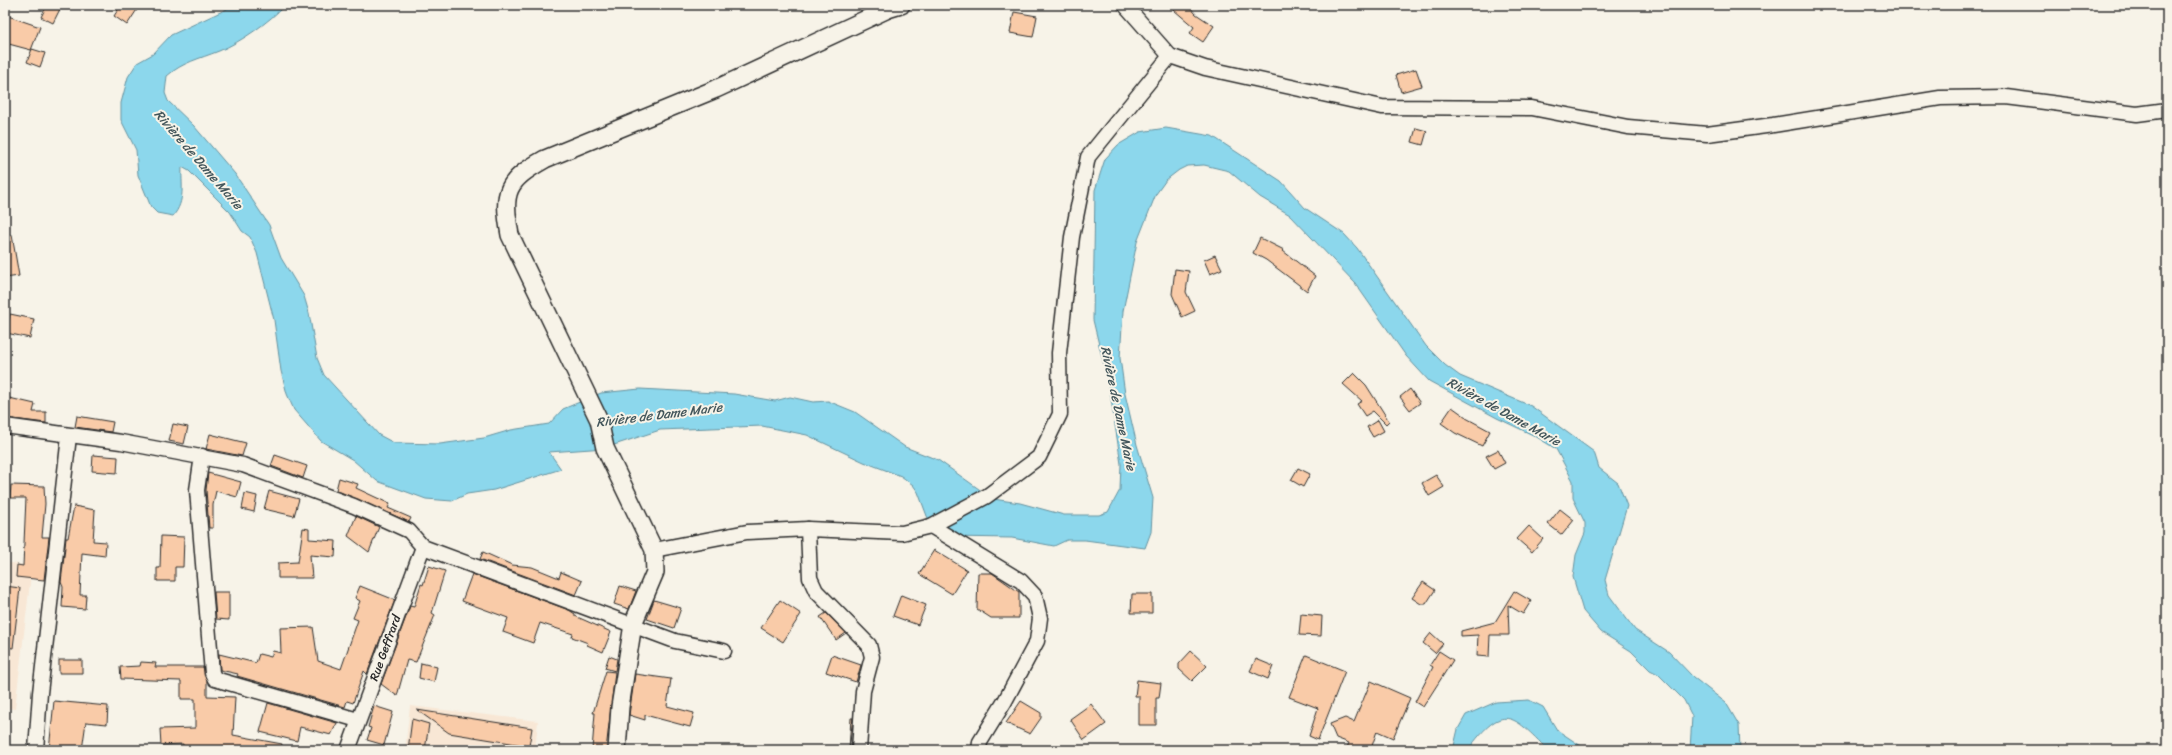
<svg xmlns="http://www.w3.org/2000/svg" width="2172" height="755" viewBox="0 0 2172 755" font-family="Sriracha,sans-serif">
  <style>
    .built { fill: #f8e7d5 }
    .water { fill: #8cd7ec; stroke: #65929f }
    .building { fill: #f9cba8; stroke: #2b2b2b }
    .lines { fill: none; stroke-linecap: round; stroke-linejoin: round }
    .minor-casing { stroke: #2b2b2b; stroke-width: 17 }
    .tertiary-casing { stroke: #2b2b2b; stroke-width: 20 }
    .minor { stroke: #f7f3e8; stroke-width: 14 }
    .tertiary { stroke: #f7f3e8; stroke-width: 17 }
    .labels { text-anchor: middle; stroke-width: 4; stroke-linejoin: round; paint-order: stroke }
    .street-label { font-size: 12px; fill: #2b2b2b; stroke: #f7f3e8 }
    .water-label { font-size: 13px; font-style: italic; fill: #43565b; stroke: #f7f3e8 }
  </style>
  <rect width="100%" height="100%" fill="#f7f3e8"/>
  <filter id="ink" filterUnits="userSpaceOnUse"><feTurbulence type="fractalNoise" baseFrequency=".025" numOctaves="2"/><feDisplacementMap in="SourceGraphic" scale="8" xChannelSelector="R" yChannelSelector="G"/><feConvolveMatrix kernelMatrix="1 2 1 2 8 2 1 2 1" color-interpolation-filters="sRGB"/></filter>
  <g filter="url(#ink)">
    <g class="built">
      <path d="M5,562L32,566L15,709L5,708Z"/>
      <path d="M410,706L538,721L535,750H405Z"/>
    </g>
    <g class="water">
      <path d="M231,5H285C269,22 241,42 219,51C199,59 183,62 167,76L165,93L168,101L194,126L235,174L269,225L281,258L304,296L309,313L317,358L324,375L379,435L394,443L440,444L484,438L511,430L549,424L563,409L601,393L640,389L734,394L775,401L790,397L813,402L828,401L855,412L905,447L938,460L993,499L1020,503L1064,515H1099L1108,512L1120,490L1121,464L1109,386L1093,320L1095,190L1105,159L1118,145L1140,132L1166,128L1212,136L1281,181L1305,208L1344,234L1357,248L1426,346L1445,365L1460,376L1531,406L1594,452L1599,468L1618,483L1627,506L1605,580L1609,595L1635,630L1669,652L1693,677L1726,703L1739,725L1740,750H1690L1692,716L1684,700L1658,674L1650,670L1631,651L1601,632L1583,611L1573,577L1576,555L1585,533V523L1573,498V481L1556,449L1535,436L1497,418L1429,381L1406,356L1355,283L1290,215L1260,197L1229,171L1204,165L1187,166L1179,170L1166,180L1156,194L1137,242L1123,311L1120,358L1125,394L1137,445L1153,498L1151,532L1145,548L1085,540H1067L1054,546L1012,538L950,537L935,531L927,516L918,492L913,485L901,476L864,462L807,435L762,426L660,430L605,448L549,452L561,469L494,490L467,494L452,501L426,499L377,481L353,460L321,441L294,410L287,394L281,371L274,320L257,253L250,237L242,231L230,212L189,171L182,167C181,184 186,201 173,216L157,213L151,207L138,175L136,150L121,120V103L128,77L137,63L153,54L171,35L227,9Z"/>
      <path d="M1529,700L1543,707L1557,730L1587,750H1548C1512,714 1503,702 1468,750H1453L1458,729L1466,715L1496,702Z"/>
    </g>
    <g class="building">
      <path d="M47,5H62L53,23L41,17Z"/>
      <path d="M121,5H140L127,25L114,16Z"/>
      <path d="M1168,5H1188L1196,14L1214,26L1203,42L1190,33L1194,27Z"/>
      <path d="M1014,12L1037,16L1033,37L1010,33Z"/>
      <path d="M5,15L40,27L31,50L5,43Z"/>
      <path d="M32,49L45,53L40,67L27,62Z"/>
      <path d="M1416,69L1422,86L1401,92L1396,75Z"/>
      <path d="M1416,128L1427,131L1423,145L1412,142Z"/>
      <path d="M12,235L19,276L5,278V236Z"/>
      <path d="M1260,238L1284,250L1283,251L1315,276L1307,291L1266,260L1253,253Z"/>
      <path d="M1215,255L1222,269L1210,274L1204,260Z"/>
      <path d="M1175,269L1189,271L1186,292L1195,311L1182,317L1172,294Z"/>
      <path d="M10,314L34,319L30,338L6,333Z"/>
      <path d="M1354,373L1366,385L1389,421L1386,424L1373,411L1365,416L1357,404L1362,401L1343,384Z"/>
      <path d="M1410,389L1420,403L1410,410L1400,397Z"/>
      <path d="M5,397L35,404L33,412H46V423L5,418Z"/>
      <path d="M1452,407L1466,417V418L1490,431L1482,446L1455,433L1441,423Z"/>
      <path d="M77,416L113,422L111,432L75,427Z"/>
      <path d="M1378,420L1384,431L1373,437L1367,427Z"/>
      <path d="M173,424L188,427L184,444L169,441Z"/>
      <path d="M210,434L246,443L242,456L206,449Z"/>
      <path d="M1498,450L1505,463L1494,469L1486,456Z"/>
      <path d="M93,455L118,457L117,473L92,471Z"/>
      <path d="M275,455L307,466L303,478L271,466Z"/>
      <path d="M1298,468L1310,474L1303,487L1291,480Z"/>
      <path d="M208,473L241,482L237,497L216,491L213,505V528H209L206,490Z"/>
      <path d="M1436,475L1444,487L1429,496L1422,483Z"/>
      <path d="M339,478L358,484L356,488L390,504L388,508L411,518L409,522L336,490Z"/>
      <path d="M11,485L44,486L45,504L42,537H49L44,580L16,577L17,565L23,566L26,498H10Z"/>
      <path d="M269,491L299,499L294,516L264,509Z"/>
      <path d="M245,493L257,496L254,512L242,509Z"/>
      <path d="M74,506L95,510L93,541L106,542L105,556L82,553L80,595H86L85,609L62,607L63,587L61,582L66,538H68Z"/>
      <path d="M1560,509L1574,520L1562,535L1548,524Z"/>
      <path d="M356,516L379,527L369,552L348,536Z"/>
      <path d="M1529,526L1543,539L1532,552L1517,539Z"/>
      <path d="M303,528L309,529V539L336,541L335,557L310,555L312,578H278V563L298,562Z"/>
      <path d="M161,536L184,537L183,567H175V581H157V568H160Z"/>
      <path d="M934,550L967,570L952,594L919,574Z"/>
      <path d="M483,552L512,565L532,567L559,578L561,572L582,581L576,595L480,559Z"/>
      <path d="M429,566L445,571L432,613L435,615L416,662L407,660L397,696L381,684L410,606L414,607L421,584L423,585Z"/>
      <path d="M978,573H992L1019,592V618H991L977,609Z"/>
      <path d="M472,574L569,610L575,614V616L611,632L603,652L587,645L588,643L572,637L573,634L540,623L533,643L503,632L508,618L462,601Z"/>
      <path d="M1423,582L1435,590L1426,604H1421L1412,598Z"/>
      <path d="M5,586L20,588L13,648L5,647Z"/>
      <path d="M360,586L395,600L367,674L364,671L353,703L347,701L345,707L237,676L238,674L220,670L219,654L256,663L259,654L271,657L273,651L281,653L280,628L313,627L318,661L341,669L358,620L353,618L360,601L355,598Z"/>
      <path d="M620,586L636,591L629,609L614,604Z"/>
      <path d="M1514,591L1531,601L1523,614L1508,605L1509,635H1490L1489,657L1477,656L1478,635L1461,636V631L1495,622Z"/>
      <path d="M214,592H229V620L216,619Z"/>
      <path d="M1132,594H1152V613H1131Z"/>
      <path d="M901,595L926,605L918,625L893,616Z"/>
      <path d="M654,600L681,608L674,628L647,619Z"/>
      <path d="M780,600L801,614L783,642L761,628Z"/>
      <path d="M826,613L846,633L836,640L820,617Z"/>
      <path d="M1301,614L1322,616L1321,636L1299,635Z"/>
      <path d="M1431,633L1443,644L1435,653L1423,643Z"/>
      <path d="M1191,651L1207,666L1192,681L1179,669V664Z"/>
      <path d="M1439,651L1453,660L1423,707L1415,702L1433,667L1430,665Z"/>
      <path d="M832,655L861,665L856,682L826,672Z"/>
      <path d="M1306,655L1345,671L1318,740L1309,736L1318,708L1289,697Z"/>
      <path d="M609,656L617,659L615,671L605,668Z"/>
      <path d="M1256,659L1273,666L1268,679L1250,671Z"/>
      <rect x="59" y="660" width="23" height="13"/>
      <path d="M141,662L156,663L155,667H203L207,682V696L235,697L233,735L282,744L281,750L183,749V744L161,745L160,729L195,728V699H181V681L121,679L120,667L140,666Z"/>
      <path d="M421,663L437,667L434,682L419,678Z"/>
      <path d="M606,671L615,672L606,750H592L595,713H593Z"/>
      <path d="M635,674L671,679L667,706L694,713L690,727L645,715V720L629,715Z"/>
      <path d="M1137,680L1161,683L1159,698H1156V725H1139V696H1135Z"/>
      <path d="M1371,681L1410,698L1393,738L1377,731L1372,746L1363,750H1346L1349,743L1336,738L1330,724L1345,718L1354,722Z"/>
      <path d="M54,701L108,706L107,724L86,722L82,750H49Z"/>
      <path d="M1021,701L1041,713V718L1030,734L1006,723Z"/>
      <path d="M268,703L337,723L331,735L300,727L297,741L260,732Z"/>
      <path d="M1091,704L1106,724L1084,740L1070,719Z"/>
      <path d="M374,706L393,712L384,745L367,740L371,728L368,727Z"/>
      <path d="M417,710L532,728L529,746L449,733Z"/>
      <path d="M851,718H853L849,750Z"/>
      <path d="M412,719L429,724L425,750H408Z"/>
    </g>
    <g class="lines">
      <g class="minor-casing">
        <g id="minor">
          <path d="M1125,5L1170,56L1205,68L1382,107L1532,108L1628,127L1707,134L1773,125L1940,98L2006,97L2137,114L2167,110"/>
          <path d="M5,426L121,442L243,465L354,506L409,531L423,547L675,641L724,651"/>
          <path d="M202,456L197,490L212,673L215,679L358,720"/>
          <path d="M931,526L1021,581L1035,596L1040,618L1037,641L1005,701L980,742L979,750"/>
          <path d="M808,529L810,578L816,591L869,645L872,657L863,691L859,750"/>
          <path d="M654,550L747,532L808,529L902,533L931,526L987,496L1039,457L1060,414L1059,353L1072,237L1088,157L1170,56"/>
          <path d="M36,750L40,693L69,436"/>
          <path d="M348,750L423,547"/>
        </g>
      </g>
      <g class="tertiary-casing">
        <path id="tertiary" d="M617,750L620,707L633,624L655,572L654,550L605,448L599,420L510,235C502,191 506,181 545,159L716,89L888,9L901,5"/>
      </g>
      <use href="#minor" class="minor"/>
      <use href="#tertiary" class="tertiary"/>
    </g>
  </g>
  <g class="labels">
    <g class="street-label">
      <text transform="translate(385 648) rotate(-70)" y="4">Rue Geffrard</text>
    </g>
    <g class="water-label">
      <text transform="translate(199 159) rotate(49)" y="5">Rivière de Dame Marie</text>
      <text transform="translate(1119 408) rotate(78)" y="5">Rivière de Dame Marie</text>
      <text transform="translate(1504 411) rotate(29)" y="5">Rivière de Dame Marie</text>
      <text transform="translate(659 414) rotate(-7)" y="5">Rivière de Dame Marie</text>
    </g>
  </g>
  <rect width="2172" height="755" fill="none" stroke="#f7f3e8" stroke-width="20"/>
  <rect x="10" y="10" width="2152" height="735" fill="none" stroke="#2b2b2b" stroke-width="1.5" filter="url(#ink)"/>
</svg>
